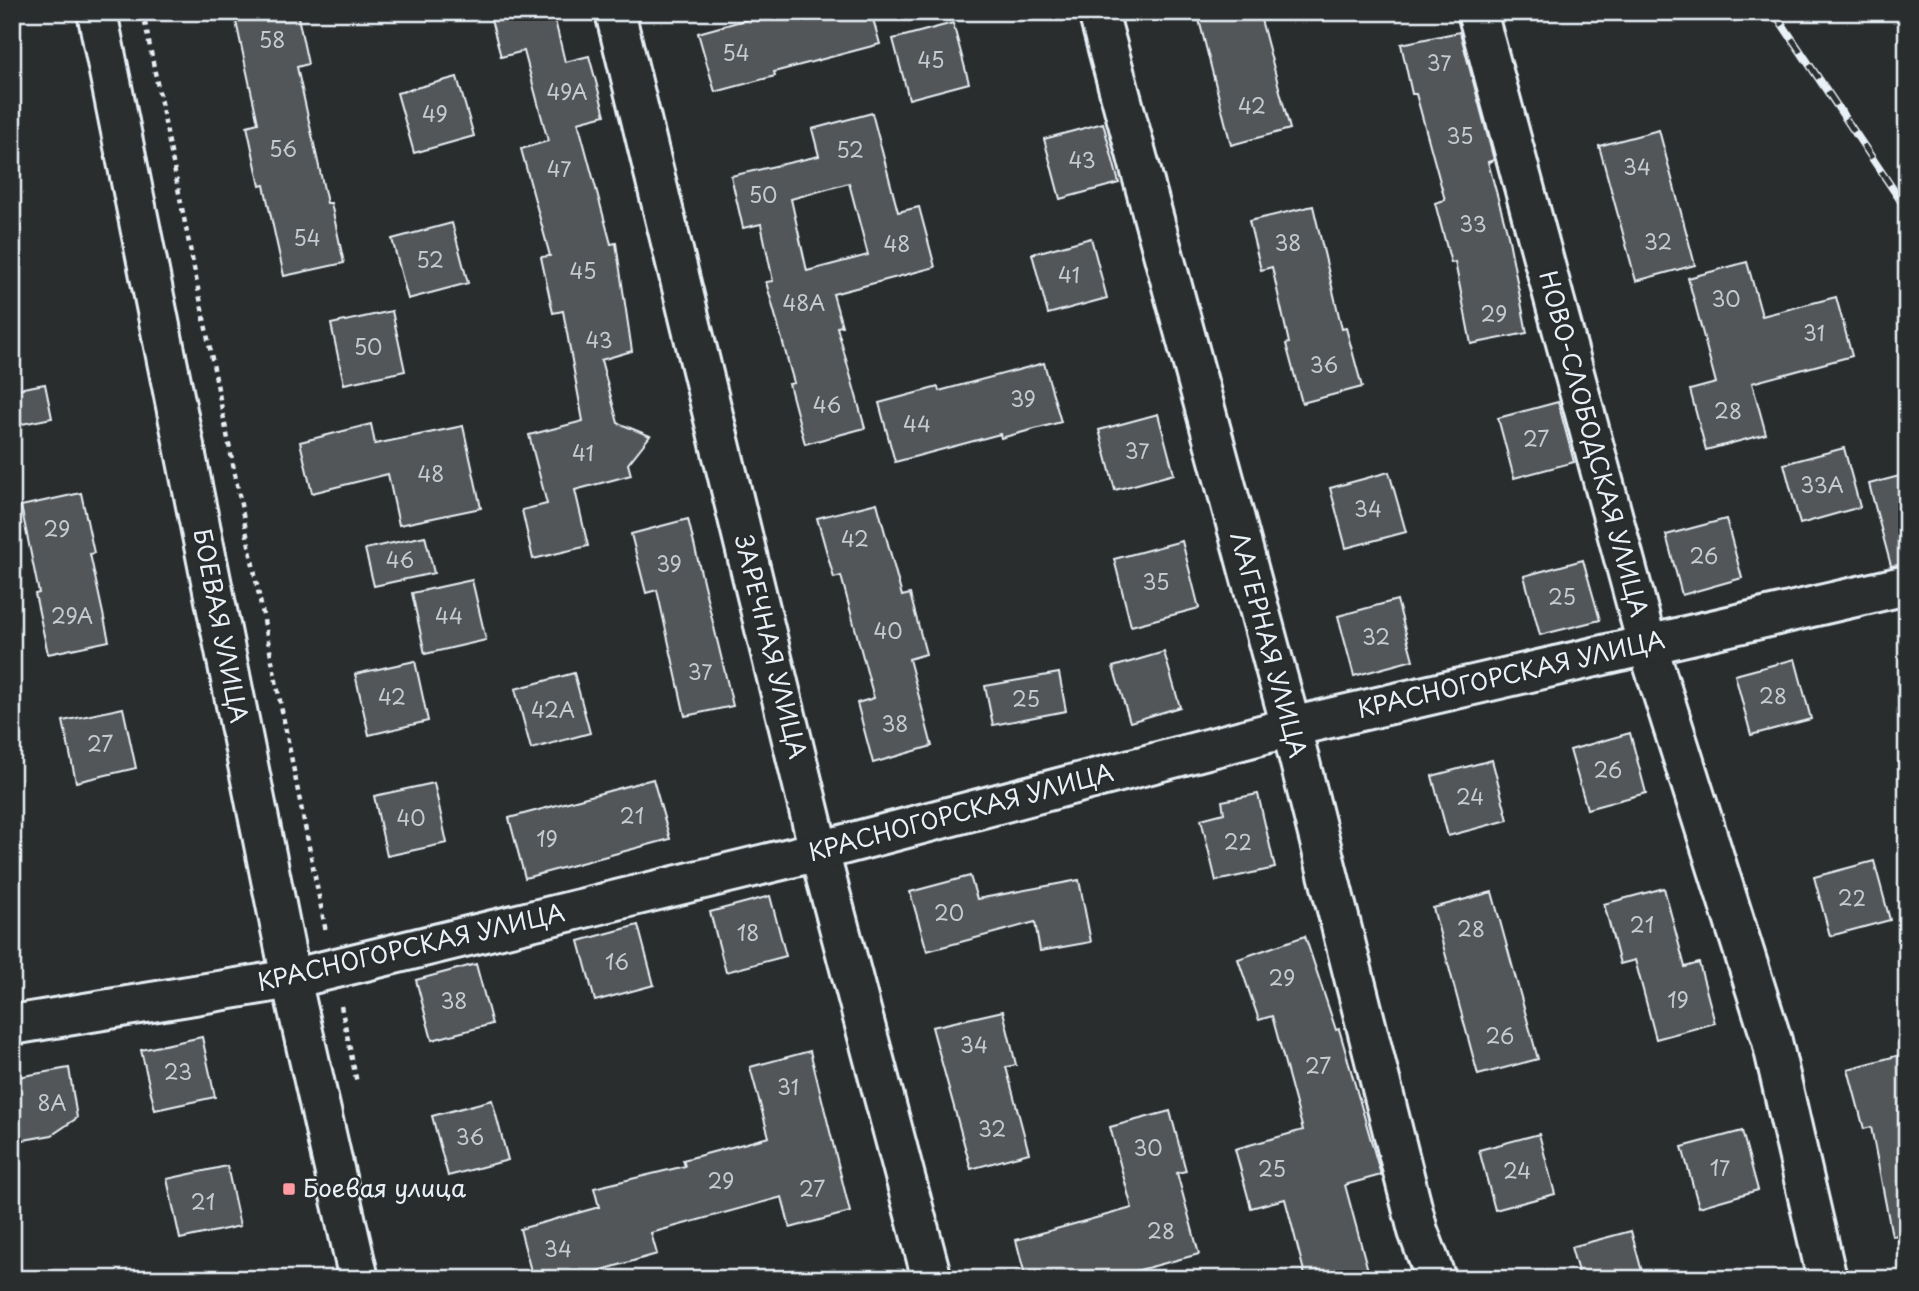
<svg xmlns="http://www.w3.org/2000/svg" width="1919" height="1291" viewBox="0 0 1919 1291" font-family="'Playpen Sans',sans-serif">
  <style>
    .building { fill: #535759; stroke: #e8f1f8; stroke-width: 2; fill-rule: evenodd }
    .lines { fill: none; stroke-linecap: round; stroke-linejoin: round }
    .minor-casing { stroke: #e8f1f8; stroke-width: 44 }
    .secondary-casing { stroke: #e8f1f8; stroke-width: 44 }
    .path { stroke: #e8f1f8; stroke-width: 4.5; stroke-dasharray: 5 5; stroke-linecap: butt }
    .minor { stroke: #2a2d2e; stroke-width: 38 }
    .secondary { stroke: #2a2d2e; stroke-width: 38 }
    .rail-casing { stroke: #e8f1f8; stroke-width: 8 }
    .rail { stroke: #2a2d2e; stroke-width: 5; stroke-dasharray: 16; stroke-linecap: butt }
    .poi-dot { fill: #ff9aa2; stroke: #2a2d2e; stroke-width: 2.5 }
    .labels { text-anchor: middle; stroke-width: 5; stroke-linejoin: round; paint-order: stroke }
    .number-label { font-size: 21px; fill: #c3cad0 }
    .street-label { font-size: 24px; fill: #e8f1f8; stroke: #2a2d2e }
    .poi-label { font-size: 24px; fill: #e8f1f8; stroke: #2a2d2e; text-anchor: start }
  </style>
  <rect width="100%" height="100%" fill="#2a2d2e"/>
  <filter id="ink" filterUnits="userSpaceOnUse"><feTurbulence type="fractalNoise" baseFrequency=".0143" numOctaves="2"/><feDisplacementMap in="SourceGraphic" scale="14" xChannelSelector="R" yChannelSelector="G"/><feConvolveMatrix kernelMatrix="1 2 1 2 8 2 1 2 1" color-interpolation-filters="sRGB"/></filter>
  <g filter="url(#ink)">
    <g class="building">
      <path d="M257,12H297L308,64L297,67L327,203H331L344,263L284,276L264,185L260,186L247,126L258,123L235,17Z"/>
      <path d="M489,12H553L565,62L589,56L605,115L578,122L611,244L616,243L632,351L601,360L618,423L650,436L628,464L631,475L575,490L588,546L533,559L522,510L547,504L529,435L583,421L563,311L553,313L541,257L550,256L521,149L548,141L524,51L501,57Z"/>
      <path d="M774,12H871L880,44L774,72L775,76L715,92L698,33Z"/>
      <path d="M1197,12H1259L1290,129L1231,145Z"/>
      <path d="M953,23L969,83L909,99L893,39Z"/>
      <path d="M1460,32L1494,160L1488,162L1508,235L1527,333L1471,344L1455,262L1451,263L1435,203L1445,200L1416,94H1412L1401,44Z"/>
      <path d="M457,77L474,136L414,153L397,93Z"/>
      <path d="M872,113L898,212L919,207L935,267L833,294L842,326L837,327L865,428L805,444L789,384L794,383L766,282L773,281L761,224L743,228L731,176L819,156L812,129ZM849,183L868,255L807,271L791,199Z"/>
      <path d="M1103,123L1119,183L1060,199L1044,139Z"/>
      <path d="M1659,130L1695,265L1636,281L1599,146Z"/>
      <path d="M1313,206L1342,329L1346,328L1362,387L1302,403L1286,344L1289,343L1272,267L1261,270L1249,221Z"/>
      <path d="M452,223L468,283L408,299L392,239Z"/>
      <path d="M1091,238L1107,298L1048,314L1032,254Z"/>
      <path d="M1747,262L1762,316L1836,297L1852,356L1752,383L1766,434L1706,450L1690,390L1716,383L1688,278Z"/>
      <path d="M392,311L405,371L344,384L331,324Z"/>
      <path d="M1044,363L1061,422L1001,438L1000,434L895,462L879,403L938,387L939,391Z"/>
      <path d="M45,384L52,418L12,426V390Z"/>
      <path d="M1558,402L1574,462L1514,478L1498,418Z"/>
      <path d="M1158,414L1174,474L1115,490L1099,430Z"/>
      <path d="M371,424L375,444L463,426L481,508L399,525L388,474L312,493L300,442Z"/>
      <path d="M1844,448L1860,507L1800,524L1784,464Z"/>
      <path d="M1389,472L1406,532L1346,548L1330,488Z"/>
      <path d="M1907,474V564L1891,566L1869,484Z"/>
      <path d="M81,493L94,553L90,554L109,641L48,654L35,594L39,593L21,506Z"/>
      <path d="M877,503L902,596L910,594L926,654L909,659L932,746L873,763L857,703L874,698L841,576L834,578L817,518Z"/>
      <path d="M688,519L733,706L685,716L657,590L646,593L631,534Z"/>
      <path d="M1726,519L1742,578L1682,595L1666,535Z"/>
      <path d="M425,536L434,573L374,586L365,549Z"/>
      <path d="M1182,541L1199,608L1131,626L1114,559Z"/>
      <path d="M1583,560L1600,620L1540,635L1524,576Z"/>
      <path d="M472,580L486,640L425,654L412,593Z"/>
      <path d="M1397,600L1413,660L1354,676L1338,616Z"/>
      <path d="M1164,652L1180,707L1130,722L1113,667Z"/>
      <path d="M1795,659L1811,719L1751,735L1735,675Z"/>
      <path d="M415,661L428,721L369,735L355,674Z"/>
      <path d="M574,673L590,733L531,749L515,689Z"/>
      <path d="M1059,673L1066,711L993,725L985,686Z"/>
      <path d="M123,708L136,768L76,782L63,721Z"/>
      <path d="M1630,733L1646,793L1587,809L1570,750Z"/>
      <path d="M1492,760L1508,820L1448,836L1432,776Z"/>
      <path d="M653,779L670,839L525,878L509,818Z"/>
      <path d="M434,783L447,843L387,856L374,796Z"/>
      <path d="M1258,794L1275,868L1216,881L1201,819L1224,813L1222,801Z"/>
      <path d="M1874,861L1890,920L1830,936L1814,877Z"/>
      <path d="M970,876L977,899L1079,880L1091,942L1040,951L1035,922L927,951L910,892Z"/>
      <path d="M1664,888L1685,967L1699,963L1715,1023L1656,1039L1635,960L1620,964L1604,904Z"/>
      <path d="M1492,892L1538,1059L1478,1075L1433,908Z"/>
      <path d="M770,896L786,956L726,972L710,912Z"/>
      <path d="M638,925L654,985L595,1001L579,941Z"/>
      <path d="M1305,936L1336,1030L1339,1029L1381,1175L1345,1185L1369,1274L1351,1279H1306L1285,1199L1251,1208L1235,1149L1303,1130L1272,1016L1259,1020L1238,959Z"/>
      <path d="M476,964L492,1024L432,1040L416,980Z"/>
      <path d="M1003,1011L1016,1065L1006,1067L1029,1153L971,1169L932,1027Z"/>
      <path d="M202,1037L215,1097L155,1110L141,1050Z"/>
      <path d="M810,1051L850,1212L790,1228L782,1197L651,1233L657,1254L571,1279H533L520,1229L599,1207L594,1188L685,1166L683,1160L769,1137L750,1067Z"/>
      <path d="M1907,1053V1234L1892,1236L1871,1127L1864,1129L1848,1069Z"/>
      <path d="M69,1068L77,1118L52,1135L12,1142V1078Z"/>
      <path d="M492,1100L508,1160L448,1176L432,1116Z"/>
      <path d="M1170,1111L1186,1171L1177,1173L1199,1254L1106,1279H1026L1016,1240L1132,1208L1110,1127Z"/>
      <path d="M1742,1131L1758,1190L1699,1207L1682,1147Z"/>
      <path d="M1539,1134L1555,1194L1495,1210L1479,1150Z"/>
      <path d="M227,1166L240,1226L180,1239L167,1179Z"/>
      <path d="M1631,1231L1644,1279H1580L1571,1247Z"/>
    </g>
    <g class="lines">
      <g class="minor-casing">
        <g id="minor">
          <path d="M615,12L819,851L932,1279"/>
          <path d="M1098,12L1291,727L1418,1231L1436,1279"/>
          <path d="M1477,12L1647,644L1772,1041L1827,1279"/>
          <path d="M12,1025L291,979L819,851L1291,727L1907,585"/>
        </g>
      </g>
      <g class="secondary-casing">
        <path id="secondary" d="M97,12L291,979L359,1279"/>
      </g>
      <g class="path">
        <path d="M143,12L326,932"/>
        <path d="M341,1006L357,1083"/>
      </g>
      <use href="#minor" class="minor"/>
      <use href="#secondary" class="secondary"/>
      <g class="rail-casing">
        <path id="rail" d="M1774,12L1907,210"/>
      </g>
      <use href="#rail" class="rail"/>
    </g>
  </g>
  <rect class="poi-dot" x="282" y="1182" width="14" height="14" rx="3.5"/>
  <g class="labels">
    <g class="number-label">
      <text x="272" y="48">58</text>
      <text x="736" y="61">54</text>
      <text x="931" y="68">45</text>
      <text x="1439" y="71">37</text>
      <text x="567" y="100">49А</text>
      <text x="1252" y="114">42</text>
      <text x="435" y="122">49</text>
      <text x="1460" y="144">35</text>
      <text x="283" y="157">56</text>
      <text x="850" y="158">52</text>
      <text x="1082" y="168">43</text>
      <text x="1637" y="175">34</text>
      <text x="559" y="177">47</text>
      <text x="763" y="203">50</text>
      <text x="1473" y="232">33</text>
      <text x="307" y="246">54</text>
      <text x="1658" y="250">32</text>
      <text x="1288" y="251">38</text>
      <text x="897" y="252">48</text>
      <text x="430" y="268">52</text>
      <text x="583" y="279">45</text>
      <text x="1069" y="283">41</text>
      <text x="1726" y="307">30</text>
      <text x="804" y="311">48А</text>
      <text x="1494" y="322">29</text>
      <text x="1814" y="341">31</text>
      <text x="599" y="348">43</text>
      <text x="368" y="355">50</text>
      <text x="1324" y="373">36</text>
      <text x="1023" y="407">39</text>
      <text x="827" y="413">46</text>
      <text x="1728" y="419">28</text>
      <text x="917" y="432">44</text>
      <text x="1536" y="447">27</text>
      <text x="1137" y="459">37</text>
      <text x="583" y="461">41</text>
      <text x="431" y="482">48</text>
      <text x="1822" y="493">33А</text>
      <text x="1368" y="517">34</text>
      <text x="57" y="537">29</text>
      <text x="855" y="547">42</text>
      <text x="1704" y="564">26</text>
      <text x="400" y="568">46</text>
      <text x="669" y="572">39</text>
      <text x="1156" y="590">35</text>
      <text x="1562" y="605">25</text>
      <text x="72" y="624">29А</text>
      <text x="449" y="624">44</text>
      <text x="888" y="639">40</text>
      <text x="1376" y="645">32</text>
      <text x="700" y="680">37</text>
      <text x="1773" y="704">28</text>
      <text x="392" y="705">42</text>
      <text x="1026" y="707">25</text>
      <text x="553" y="718">42А</text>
      <text x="895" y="732">38</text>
      <text x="100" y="752">27</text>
      <text x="1608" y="778">26</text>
      <text x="1470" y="805">24</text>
      <text x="632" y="824">21</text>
      <text x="411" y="826">40</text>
      <text x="547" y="847">19</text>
      <text x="1238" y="850">22</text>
      <text x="1852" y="906">22</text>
      <text x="949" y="921">20</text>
      <text x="1642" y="933">21</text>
      <text x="1471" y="937">28</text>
      <text x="748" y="941">18</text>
      <text x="617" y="970">16</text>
      <text x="1282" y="986">29</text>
      <text x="1678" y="1008">19</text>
      <text x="454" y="1009">38</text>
      <text x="1500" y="1044">26</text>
      <text x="974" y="1053">34</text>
      <text x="1318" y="1074">27</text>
      <text x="178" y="1080">23</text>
      <text x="788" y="1095">31</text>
      <text x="52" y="1111">8А</text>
      <text x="992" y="1137">32</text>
      <text x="470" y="1145">36</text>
      <text x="1148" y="1156">30</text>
      <text x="1720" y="1176">17</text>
      <text x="1272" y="1177">25</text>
      <text x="1517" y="1179">24</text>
      <text x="721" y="1189">29</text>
      <text x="812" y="1197">27</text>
      <text x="203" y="1210">21</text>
      <text x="1161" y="1239">28</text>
      <text x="558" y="1257">34</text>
    </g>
    <g class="street-label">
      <text transform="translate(1593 444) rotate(75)" y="8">НОВО-СЛОБОДСКАЯ УЛИЦА</text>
      <text transform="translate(220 626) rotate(79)" y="8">БОЕВАЯ УЛИЦА</text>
      <text transform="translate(1268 645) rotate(75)" y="8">ЛАГЕРНАЯ УЛИЦА</text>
      <text transform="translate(770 647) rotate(76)" y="8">ЗАРЕЧНАЯ УЛИЦА</text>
      <text transform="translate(1511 675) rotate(-13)" y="8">КРАСНОГОРСКАЯ УЛИЦА</text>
      <text transform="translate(961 813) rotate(-15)" y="8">КРАСНОГОРСКАЯ УЛИЦА</text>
      <text transform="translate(411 948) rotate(-13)" y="8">КРАСНОГОРСКАЯ УЛИЦА</text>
    </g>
    <g class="poi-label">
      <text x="303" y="1197">Боевая улица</text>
    </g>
  </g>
  <rect width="1919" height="1291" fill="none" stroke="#2a2d2e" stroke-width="42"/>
  <rect x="21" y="21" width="1877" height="1249" fill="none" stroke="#e8f1f8" stroke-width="2.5" filter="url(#ink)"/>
</svg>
